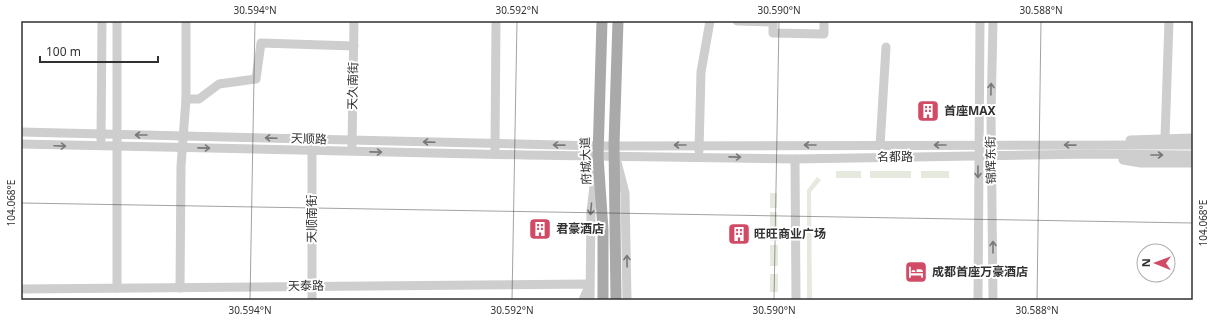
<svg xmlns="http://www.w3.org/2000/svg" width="1214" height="321" viewBox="0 0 1214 321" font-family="'Noto Sans','Noto Sans SC',sans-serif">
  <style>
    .green { fill: #e5e9de }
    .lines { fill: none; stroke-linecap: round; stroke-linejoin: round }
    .minor { stroke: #cecece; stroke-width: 9 }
    .major { stroke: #a9a9a9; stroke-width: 11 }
    .oneway { stroke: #787878 }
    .ticks { fill: none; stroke: #313131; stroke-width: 1; stroke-opacity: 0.45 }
    .labels { text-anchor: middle; stroke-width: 4; stroke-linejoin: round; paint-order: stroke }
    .street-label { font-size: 12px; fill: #313131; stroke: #fff }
    .poi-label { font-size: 12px; font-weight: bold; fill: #313131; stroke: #fff; text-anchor: start }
    .neatline { fill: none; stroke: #313131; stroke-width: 1.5 }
    .ticks-label { font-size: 10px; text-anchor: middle; fill: #313131 }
  </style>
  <rect width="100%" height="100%" fill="#fff"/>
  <g class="green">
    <rect x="836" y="171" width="25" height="7"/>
    <rect x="870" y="171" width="41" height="7"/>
    <rect x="921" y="171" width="28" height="7"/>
    <path d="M817,177L821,180L811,192L812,300H807V190Z"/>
    <rect x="770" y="193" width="7" height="15"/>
    <path d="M770,212H777L778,241H770Z"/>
    <rect x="770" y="245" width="8" height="21"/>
    <rect x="770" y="274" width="8" height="18"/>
  </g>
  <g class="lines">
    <g class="minor">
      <path d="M737,21L773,22V33L824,34V21"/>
      <path d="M186,99H199L219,84L256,79L261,43L354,46"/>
      <path d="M21,132L598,146L1193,145"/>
      <path d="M1165,138L1169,21"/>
      <path d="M101,140L102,21"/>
      <path d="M1130,140L1193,138"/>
      <path d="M312,143V300"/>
      <path d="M21,144L526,155L795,159L1090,154L1193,155"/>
      <path d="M352,146L354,21"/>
      <path d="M880,146L886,47"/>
      <path d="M495,149L496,21"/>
      <path d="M699,151L701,72L710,21"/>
      <path d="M795,159L796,300"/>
      <path d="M1123,160L1141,163H1193"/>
      <path d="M617,162L625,193L627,300"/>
      <path d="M117,288V21"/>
      <path d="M180,288L181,166L186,99V21"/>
      <path d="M21,289L590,284L583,300"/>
      <path d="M590,300L591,211L596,170"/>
      <path d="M978,300L980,21"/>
      <path d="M993,300L991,115L993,21"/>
    </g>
    <g class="major">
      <path d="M602,21L598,156L603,230V300"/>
      <path d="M616,300L614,145L618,21"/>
    </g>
  </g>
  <defs><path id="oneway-shaft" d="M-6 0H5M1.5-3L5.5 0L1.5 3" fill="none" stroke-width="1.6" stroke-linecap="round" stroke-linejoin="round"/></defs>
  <g class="oneway">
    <use href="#oneway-shaft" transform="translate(991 89) rotate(-89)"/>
    <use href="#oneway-shaft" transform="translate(141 135) rotate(-180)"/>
    <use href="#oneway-shaft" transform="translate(271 138) rotate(-178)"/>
    <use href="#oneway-shaft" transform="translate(429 142) rotate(-178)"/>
    <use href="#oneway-shaft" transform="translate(559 145) rotate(-179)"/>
    <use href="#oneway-shaft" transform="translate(680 145) rotate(-180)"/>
    <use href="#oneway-shaft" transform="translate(810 145) rotate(-180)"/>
    <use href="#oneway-shaft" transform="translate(940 145) rotate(180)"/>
    <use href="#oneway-shaft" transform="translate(1070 145) rotate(-179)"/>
    <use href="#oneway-shaft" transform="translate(60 146) rotate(2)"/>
    <use href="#oneway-shaft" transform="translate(204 148) rotate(1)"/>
    <use href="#oneway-shaft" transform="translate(376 152) rotate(1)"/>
    <use href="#oneway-shaft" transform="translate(1157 155)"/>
    <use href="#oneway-shaft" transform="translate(735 157) rotate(1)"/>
    <use href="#oneway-shaft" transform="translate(978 172) rotate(90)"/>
    <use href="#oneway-shaft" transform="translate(591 209) rotate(95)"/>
    <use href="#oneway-shaft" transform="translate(993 247) rotate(-90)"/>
    <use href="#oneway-shaft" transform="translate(627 261) rotate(-91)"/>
  </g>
  <path class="ticks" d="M21,203L1193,223M250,300L255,21M512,300L517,21M774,300L779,21M1037,300L1041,21"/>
  <defs>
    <g id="building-square" transform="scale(1.15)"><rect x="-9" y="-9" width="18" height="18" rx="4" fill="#d14b66" stroke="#fff"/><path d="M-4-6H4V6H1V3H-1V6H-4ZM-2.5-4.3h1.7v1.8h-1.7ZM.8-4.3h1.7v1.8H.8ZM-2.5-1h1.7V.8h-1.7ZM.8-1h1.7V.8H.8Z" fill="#fff"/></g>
    <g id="hotel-square" transform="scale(1.15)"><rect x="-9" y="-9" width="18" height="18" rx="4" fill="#d14b66" stroke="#fff"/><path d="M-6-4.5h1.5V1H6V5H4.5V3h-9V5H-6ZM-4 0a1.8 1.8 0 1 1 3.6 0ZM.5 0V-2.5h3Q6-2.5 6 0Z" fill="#fff"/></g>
  </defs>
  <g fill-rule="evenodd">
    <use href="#building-square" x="928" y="111"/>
    <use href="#building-square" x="540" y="229"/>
    <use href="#building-square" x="739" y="234"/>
    <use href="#hotel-square" x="916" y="272"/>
  </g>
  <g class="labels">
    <g class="street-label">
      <text transform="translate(353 86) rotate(-89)" y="4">天久南街</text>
      <text transform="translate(309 139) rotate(2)" y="4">天顺路</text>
      <text x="895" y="161">名都路</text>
      <text transform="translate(991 160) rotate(-91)" y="4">锦辉东街</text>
      <text transform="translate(586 161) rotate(-92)" y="4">府城大道</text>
      <text transform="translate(312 219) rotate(-90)" y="4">天顺南街</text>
      <text transform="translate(306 286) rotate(-1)" y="4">天泰路</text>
    </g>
    <g class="poi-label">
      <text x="944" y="115">首座MAX</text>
      <text x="556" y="233">君豪酒店</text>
      <text x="754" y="238">旺旺商业广场</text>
      <text x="932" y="276">成都首座万豪酒店</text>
    </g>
  </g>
  <rect width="1214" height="321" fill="none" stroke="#ffffff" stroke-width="44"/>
  <g transform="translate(1156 263) rotate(271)"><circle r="19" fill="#ffffff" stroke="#adadad"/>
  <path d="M0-3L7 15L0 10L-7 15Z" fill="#d14b66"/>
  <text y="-6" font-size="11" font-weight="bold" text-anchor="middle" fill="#313131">N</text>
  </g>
  <path d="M40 56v6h118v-6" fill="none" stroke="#313131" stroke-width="2"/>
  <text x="46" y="56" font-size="12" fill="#313131" stroke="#ffffff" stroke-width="3" paint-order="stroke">100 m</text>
  <rect x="22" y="22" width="1170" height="277" class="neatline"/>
  <g class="ticks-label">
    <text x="255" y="14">30.594°N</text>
    <text x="517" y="14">30.592°N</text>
    <text x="779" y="14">30.590°N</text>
    <text x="1041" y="14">30.588°N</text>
    <text transform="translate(11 203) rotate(-90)" y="4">104.068°E</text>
    <text transform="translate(1203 223) rotate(-90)" y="4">104.068°E</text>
    <text x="250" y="314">30.594°N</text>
    <text x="512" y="314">30.592°N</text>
    <text x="774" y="314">30.590°N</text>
    <text x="1037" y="314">30.588°N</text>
  </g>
</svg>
